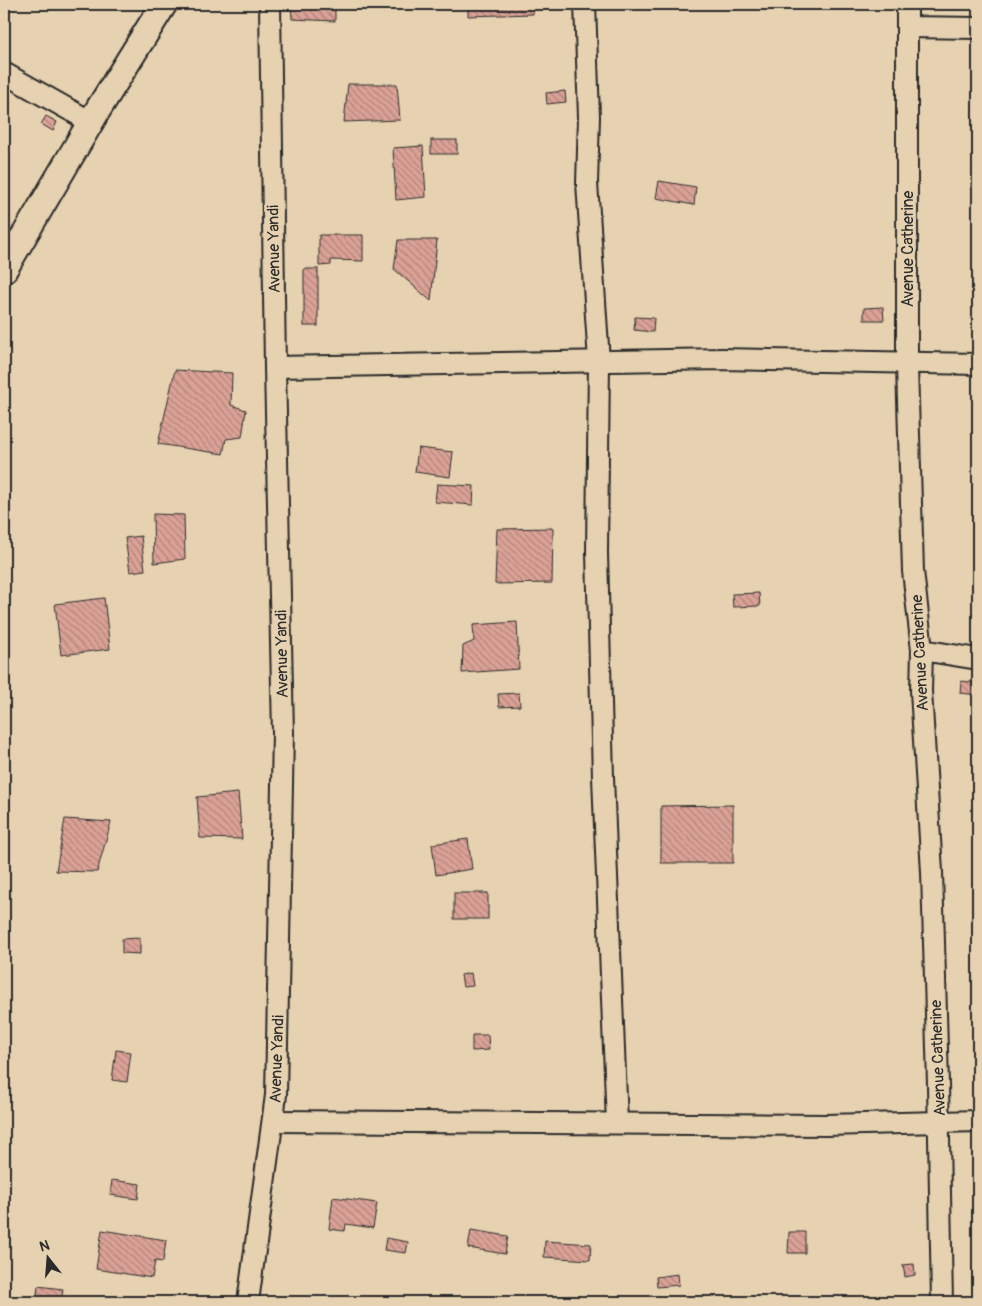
<svg xmlns="http://www.w3.org/2000/svg" width="982" height="1306" viewBox="0 0 982 1306" font-family="Pangolin,sans-serif">
  <style>
    .building { fill: url(#building-back-hatch); stroke: #2b2b2b }
    .lines { fill: none; stroke-linecap: round; stroke-linejoin: round }
    .minor-casing { stroke: #2b2b2b; stroke-width: 24 }
    .tertiary-casing { stroke: #2b2b2b; stroke-width: 29 }
    .minor { stroke: #e6d2b0; stroke-width: 20 }
    .tertiary { stroke: #e6d2b0; stroke-width: 25 }
    .labels { text-anchor: middle; stroke-width: 5; stroke-linejoin: round; paint-order: stroke }
    .street-label { font-size: 16px; fill: #2b2b2b; stroke: #e6d2b0 }
  </style>
  <defs>
    <pattern id="building-back-hatch" width="6" height="6" patternUnits="userSpaceOnUse" patternTransform="scale(1.25)"><rect width="6" height="6" fill="#dba297"/><path d="M-1 5l2 2M0 0l6 6M5-1l2 2" fill="none" stroke="#b2847b"/></pattern>
  </defs>
  <rect width="100%" height="100%" fill="#e6d2b0"/>
  <filter id="ink" filterUnits="userSpaceOnUse"><feTurbulence type="fractalNoise" baseFrequency=".02" numOctaves="2"/><feDisplacementMap in="SourceGraphic" scale="10" xChannelSelector="R" yChannelSelector="G"/><feConvolveMatrix kernelMatrix="1 2 1 2 8 2 1 2 1" color-interpolation-filters="sRGB"/></filter>
  <g filter="url(#ink)">
    <g class="building">
      <path d="M291,4H335V21L292,19Z"/>
      <path d="M468,4H534L533,14L468,16Z"/>
      <path d="M348,84H397L400,120L344,122Z"/>
      <path d="M565,91L566,102L547,104L546,93Z"/>
      <path d="M46,116L57,122L53,131L41,124Z"/>
      <rect x="431" y="140" width="26" height="14"/>
      <path d="M423,146L426,197L396,200L393,148Z"/>
      <path d="M659,181L696,187L694,205L656,198Z"/>
      <path d="M319,235H363V261L331,260V265L319,266Z"/>
      <path d="M398,240H437L431,301L394,269Z"/>
      <rect x="304" y="269" width="14" height="57"/>
      <path d="M883,307L884,320H864V308Z"/>
      <path d="M635,317L654,318L653,332L634,330Z"/>
      <path d="M175,370L232,373L231,405L246,410L242,437L226,439L223,454L158,444Z"/>
      <path d="M418,448L453,452L450,477L415,472Z"/>
      <path d="M437,484L474,486L473,505L435,502Z"/>
      <path d="M153,514L184,515L185,559L154,563Z"/>
      <path d="M553,528L552,583L495,584L497,529Z"/>
      <path d="M141,536L145,570L130,572L125,538Z"/>
      <path d="M759,593L760,606L733,607L732,594Z"/>
      <path d="M104,598L110,649L61,655L55,604Z"/>
      <path d="M517,622L519,669L462,673L463,646L474,641L473,625Z"/>
      <path d="M961,681L978,683V695L960,693Z"/>
      <path d="M519,693L520,706L499,707L498,694Z"/>
      <path d="M238,793L242,839L200,838L197,797Z"/>
      <path d="M733,805V863H661V806Z"/>
      <path d="M65,819L111,822L97,872L56,871Z"/>
      <path d="M468,839L472,869L436,875L432,844Z"/>
      <rect x="454" y="893" width="34" height="26"/>
      <path d="M140,938V954L122,953V939Z"/>
      <path d="M471,973L473,986L463,987L461,975Z"/>
      <path d="M472,1035H488L489,1050L472,1051Z"/>
      <path d="M116,1050L131,1052L127,1082L112,1080Z"/>
      <path d="M112,1180L140,1184L138,1199L110,1195Z"/>
      <path d="M333,1197L377,1203L373,1228L346,1224L345,1231L329,1229Z"/>
      <path d="M102,1230L166,1240L163,1262L155,1261L152,1278L96,1269Z"/>
      <path d="M471,1230L508,1236L505,1254L468,1248Z"/>
      <path d="M789,1232H805V1253H788Z"/>
      <path d="M386,1238L408,1242L406,1253L384,1250Z"/>
      <path d="M545,1241L591,1244L590,1260L544,1257Z"/>
      <path d="M914,1264L915,1275L905,1277L903,1265Z"/>
      <path d="M678,1274L679,1285L657,1287L656,1277Z"/>
      <path d="M38,1286L63,1289L61,1302H36Z"/>
    </g>
    <g class="lines">
      <g class="minor-casing">
        <g id="minor">
          <path d="M585,4L589,117L587,183L599,361L597,553L603,777L617,1123"/>
          <path d="M907,4V366L913,571L922,650L921,691L932,872L938,1084L942,1302"/>
          <path d="M907,27L978,28"/>
          <path d="M4,73L91,122"/>
          <path d="M275,367L722,359L978,364"/>
          <path d="M922,650L978,659"/>
          <path d="M273,1121L826,1125L978,1121"/>
          <path d="M248,1302L276,1095L283,733L275,367L270,4"/>
        </g>
      </g>
      <g class="tertiary-casing">
        <path id="tertiary" d="M4,270L99,108L164,4"/>
      </g>
      <use href="#minor" class="minor"/>
      <use href="#tertiary" class="tertiary"/>
    </g>
  </g>
  <g class="labels">
    <g class="street-label">
      <text transform="translate(273 249) rotate(-91)" y="6">Avenue Yandi</text>
      <text transform="translate(907 249) rotate(-90)" y="6">Avenue Catherine</text>
      <text transform="translate(919 653) rotate(-93)" y="6">Avenue Catherine</text>
      <text transform="translate(281 654) rotate(-91)" y="6">Avenue Yandi</text>
      <text transform="translate(937 1058) rotate(-92)" y="6">Avenue Catherine</text>
      <text transform="translate(276 1059) rotate(-88)" y="6">Avenue Yandi</text>
    </g>
  </g>
  <rect width="982" height="1306" fill="none" stroke="#e6d2b0" stroke-width="20"/>
  <rect x="10" y="10" width="962" height="1286" fill="none" stroke="#2b2b2b" stroke-width="2" filter="url(#ink)"/>
  <g transform="translate(48 1258) rotate(343)" stroke="#e6d2b0" stroke-width="4" paint-order="stroke">
  <path d="M0-4L9 19L0 12L-9 19Z" fill="#2b2b2b"/>
  <text y="-8" font-size="14" font-weight="bold" text-anchor="middle" fill="#2b2b2b">N</text>
  </g>
</svg>
